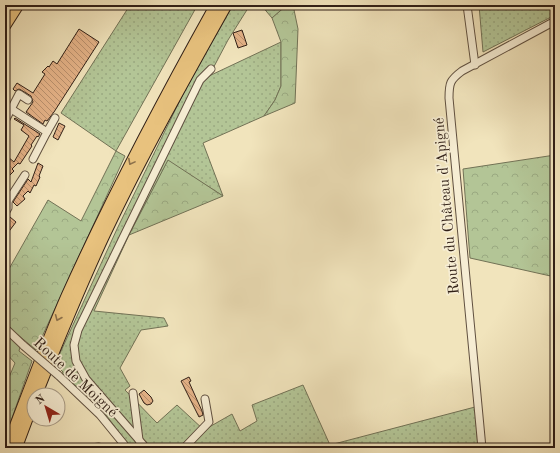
<svg xmlns="http://www.w3.org/2000/svg" width="560" height="453" viewBox="0 0 560 453" font-family="'Old Standard TT',serif">
  <style>
    .green { fill: url(#green-dots); stroke: #727256 }
    .forest { fill: url(#forest-crowns); stroke: #727256 }
    .building { fill: url(#building-back-hatch); stroke: #301f16 }
    .lines { fill: none; stroke-linecap: round; stroke-linejoin: round }
    .minor-casing { stroke: #605040; stroke-width: 9 }
    .major-casing { stroke: #301f16; stroke-width: 11 }
    .highway-casing { stroke: #301f16; stroke-width: 13 }
    .minor { stroke: #f6edd3; stroke-width: 7 }
    .major { stroke: #e8c27e; stroke-width: 9 }
    .highway { stroke: #e8c27e; stroke-width: 11 }
    .minor-bridge-casing { stroke: #605040; stroke-width: 9; stroke-linecap: butt }
    .minor-bridge { stroke: #f6edd3; stroke-width: 7 }
    .oneway { stroke: #8c704a }
    .labels { text-anchor: middle; stroke-width: 3.5; stroke-linejoin: round; paint-order: stroke }
    .street-label { font-size: 15px; fill: #301f16; stroke: #f6edd3 }
  </style>
  <defs>
    <pattern id="green-dots" width="8" height="8" patternUnits="userSpaceOnUse"><rect width="8" height="8" fill="#b3c596"/><path d="M2 2h.1M6 6h.1" fill="none" stroke="#9aa981" stroke-width="1.8" stroke-linecap="round"/></pattern>
    <pattern id="forest-crowns" width="20" height="18" patternUnits="userSpaceOnUse"><rect width="20" height="18" fill="#b3c596"/><path d="M2 6a3 3 0 1 1 6 0M12 15a3 3 0 1 1 6 0" fill="none" stroke="#9aa981"/></pattern>
    <pattern id="building-back-hatch" width="6" height="6" patternUnits="userSpaceOnUse"><rect width="6" height="6" fill="#e5b388"/><path d="M-1 5l2 2M0 0l6 6M5-1l2 2" fill="none" stroke="#ba916e"/></pattern>
  </defs>
  <rect width="100%" height="100%" fill="#f1e4bc"/>
  <filter id="stains"><feTurbulence type="fractalNoise" baseFrequency=".005" numOctaves="4"/><feColorMatrix values="0 0 0 0 .2 0 0 0 0 .09 0 0 0 0 .02 0 0 0 .5 -.17"/></filter>
  <radialGradient id="worn" r=".72"><stop offset=".6" stop-color="#630" stop-opacity="0"/><stop offset="1" stop-color="#630" stop-opacity=".3"/></radialGradient>
  <g class="green">
    <path d="M130,5H194L197,6L116,151L61,113Z"/>
    <path d="M233,5H250L228,40L209,76L281,42V86L275,100L264,116L203,143L223,196L168,161L129,235L94,311L164,318L168,326L141,330L120,368L130,386L125,390L157,423L177,405L204,430L232,414L240,431L257,421L252,405L303,385L330,445L475,407L478,448H131L100,407L62,374L63,372L55,364L117,229L187,86Z"/>
    <path d="M261,5H287L272,18Z"/>
    <path d="M479,5H555V15L483,52Z"/>
  </g>
  <g class="forest">
    <path d="M287,5H293L298,29L295,103L264,116L275,100L281,86V42L272,18Z"/>
    <path d="M116,151L125,156L36,350L5,324L9,309L5,305V276L48,200L81,221Z"/>
    <path d="M555,155V277L470,258L463,169Z"/>
    <path d="M168,160L223,196L129,235Z"/>
    <path d="M5,332L20,347L19,351L32,361L5,438V387L15,363L5,352Z"/>
  </g>
  <g class="building">
    <path d="M79,29L99,42L54,112L47,121L45,120L43,124L26,112L33,102L31,96L21,90L19,89L15,91L13,89L17,83L33,93L45,74L42,72L48,66L49,67L53,61L57,64Z"/>
    <path d="M242,30L247,45L238,48L233,33Z"/>
    <path d="M15,118L40,134L38,137L37,136L31,145L32,146L20,164L18,163L12,169L14,171L5,180V160L8,157L14,162L29,136L21,130L24,125L14,119Z"/>
    <path d="M59,123L65,126L58,140L53,137Z"/>
    <path d="M38,163L43,166L39,176L40,177L36,186L34,185L30,193L28,191L23,196L25,199L17,206L13,202L28,179L31,182Z"/>
    <path d="M10,217L16,222L7,234L5,232V224Z"/>
    <path d="M189,377L191,381L189,382L202,411L203,415L199,417L181,381Z"/>
    <path d="M144,390L151,397L153,401L151,404L147,405L144,403L139,394Z"/>
  </g>
  <g class="lines">
    <g class="minor-casing">
      <g id="minor">
        <path d="M467,5L475,65"/>
        <path d="M5,105L47,132L33,159"/>
        <path d="M5,121L19,94L28,100"/>
        <path d="M47,132L55,118"/>
        <path d="M5,197L8,201V208L5,213"/>
        <path d="M8,201L25,175"/>
        <path d="M5,328L24,346"/>
        <path d="M58,375L100,415L127,448"/>
        <path d="M133,393L139,440"/>
        <path d="M91,448L99,447L101,448"/>
        <path d="M146,448L86,379L76,361L74,345L78,330L200,80L211,69"/>
        <path d="M184,448L209,422L205,399"/>
        <path d="M482,448L449,98C449,83 450,80 462,71L555,21"/>
      </g>
    </g>
    <g class="major-casing">
      <path id="major" d="M5,27L19,5"/>
    </g>
    <g class="highway-casing">
      <g id="highway">
        <path d="M36,395C58,340 80,286 105,233C142,155 184,80 226,5"/>
        <path d="M7,448C27,397 45,346 67,296C112,196 163,100 216,5"/>
        <path d="M16,448L34,400"/>
      </g>
    </g>
    <use href="#minor" class="minor"/>
    <use href="#major" class="major"/>
    <use href="#highway" class="highway"/>
    <g class="minor-bridge-casing">
      <path id="minor-bridge" d="M24,346L58,375"/>
    </g>
    <use href="#minor-bridge" class="minor-bridge"/>
  </g>
  <defs><path id="oneway-chevron" d="M-2-3.5L2.5 0L-2 3.5" fill="none" stroke-width="1.6" stroke-linecap="round" stroke-linejoin="round"/></defs>
  <g class="oneway">
    <use href="#oneway-chevron" transform="translate(131 162) rotate(118)"/>
    <use href="#oneway-chevron" transform="translate(58 318) rotate(113)"/>
  </g>
  <g class="labels">
    <g class="street-label">
      <text transform="translate(446 206) rotate(-95)" y="5">Route du Château d'Apigné</text>
      <text transform="translate(76 377) rotate(43)" y="5">Route de Moigné</text>
    </g>
  </g>
  <rect width="560" height="453" fill="none" stroke="#f1e4bc" stroke-width="20"/>
  <rect x="6" y="6" width="548" height="441" fill="none" stroke="#301f16" stroke-width="2"/>
  <rect x="10" y="10" width="540" height="433" fill="none" stroke="#301f16"/>
  <g transform="translate(46 407) rotate(322)"><circle r="19" fill="#f6edd3" stroke="#a79b87"/>
  <path d="M0-3L7 15L0 10L-7 15Z" fill="#8f2418"/>
  <text y="-6" font-size="11" font-weight="bold" text-anchor="middle" fill="#301f16">N</text>
  </g>
  <rect width="100%" height="100%" filter="url(#stains)"/>
  <rect width="100%" height="100%" fill="url(#worn)"/>
</svg>
